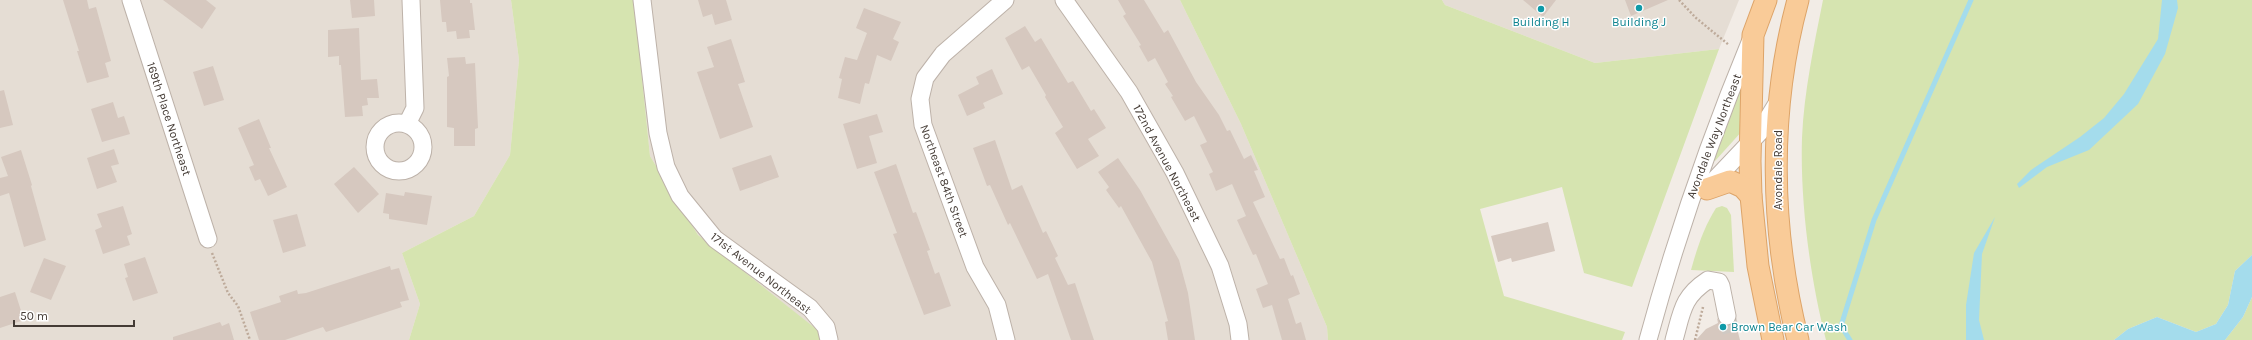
<svg xmlns="http://www.w3.org/2000/svg" width="2252" height="340" viewBox="0 0 2252 340" font-family="Karla,sans-serif">
  <style>
    .residential { fill: #e5ddd4 }
    .green { fill: #d6e4b0 }
    .water { fill: #a4dcec }
    .lines { fill: none; stroke-linecap: round; stroke-linejoin: round }
    .stream { stroke: #a4dcec; stroke-width: 5 }
    .building { fill: #d6c8bf }
    .minor-tunnel { stroke: #cfc9c3; stroke-width: 17; stroke-dasharray: 17 8; stroke-linecap: butt }
    .minor-casing { stroke: #bdb2a9; stroke-width: 19 }
    .major-casing { stroke: #dda469; stroke-width: 23 }
    .path { stroke: #beab9b; stroke-width: 2.5; stroke-dasharray: 2 2; stroke-linecap: butt }
    .minor { stroke: #fff; stroke-width: 17 }
    .major { stroke: #f9cb98; stroke-width: 21 }
    .culture-dot { fill: #0f9aa8; stroke: #fff; stroke-width: 1.5 }
    .labels { text-anchor: middle; stroke-width: 3; stroke-linejoin: round; paint-order: stroke }
    .culture-label { font-size: 12px; fill: #0d838f; stroke: #fff }
    .street-label { font-size: 12px; fill: #443b35; stroke: #fff }
  </style>
  <rect width="100%" height="100%" fill="#f2ece6"/>
  <g class="residential">
    <path d="M0,0H511L519,60L510,155L474,216L402,253L420,304L409,340H0Z"/>
    <path d="M634,0H1180L1241,124L1327,327L1328,340H820L819,332L698,235L650,156Z"/>
    <path d="M1442,0H1739L1719,49L1595,63L1445,5Z"/>
  </g>
  <g class="green">
    <path d="M511,0H634L650,156L698,235L820,332V340H409L420,304L402,253L474,216L510,155L519,60Z"/>
    <path d="M1180,0H1442L1445,5L1595,63L1719,49L1632,287L1584,273L1562,187L1480,209L1504,296L1625,332L1622,340H1328L1327,327L1241,124Z"/>
    <path d="M1823,0H2252V255L2235,271L2228,305L2216,324L2196,332L2157,317L2128,329L2114,340H1826C1810,278 1800,202 1802,138C1804,92 1814,45 1823,0Z"/>
    <path d="M1741,81L1743,130L1715,161L1710,160Z"/>
    <path d="M1722,206L1727,208L1731,215L1734,272L1691,270C1697,248 1704,227 1716,208Z"/>
    <path d="M2252,297V340H2225L2243,317Z"/>
  </g>
  <g class="water">
    <path d="M2162,0H2177L2178,8L2165,54L2138,104L2089,150L2047,167L2019,188L2017,184L2031,170L2080,137L2104,118L2124,94L2158,39Z"/>
    <path d="M1995,217L1982,254L1979,320L1984,340H1966V305L1974,253Z"/>
    <path d="M2252,255V297L2243,317L2225,340H2114L2128,329L2157,317L2196,332L2216,324L2228,305L2235,271Z"/>
  </g>
  <g class="lines">
    <path class="stream" d="M1850,340L1841,326L1874,220L1971,0"/>
  </g>
  <g class="building">
    <path d="M63,0H87L89,9L96,7L111,61L105,63L109,77L87,83L77,51H79Z"/>
    <path d="M163,0H206L216,8L202,29Z"/>
    <path d="M350,0H374L375,16L352,18Z"/>
    <path d="M440,0H470V3H472L475,30H469L470,38L457,39L456,31L447,32L446,22H442Z"/>
    <path d="M698,0H726L732,20L715,25L712,14L703,17Z"/>
    <path d="M1118,0H1144L1164,33L1168,30L1196,82L1219,115L1227,131L1230,130L1244,159L1251,155L1258,170L1254,171L1265,197L1253,202L1280,259L1284,258L1291,276L1293,275L1300,294L1288,299L1296,324L1301,322L1306,340H1282L1272,305L1263,308L1256,289L1268,284L1256,254L1253,255L1237,220L1246,216L1232,184L1216,191L1209,174L1213,172L1200,145L1207,142L1194,116L1185,121L1171,97L1173,96L1165,84L1168,82L1155,58L1148,62L1139,46L1141,45L1123,16L1126,14Z"/>
    <path d="M1523,0H1556L1543,17Z"/>
    <path d="M1625,0H1668L1631,16Z"/>
    <path d="M864,8L901,22L893,39L899,42L891,61L877,55L869,84L865,83L860,104L838,98L842,79L839,78L845,57L857,60L867,33L856,28Z"/>
    <path d="M1025,26L1035,42L1041,38L1068,83L1073,81L1091,111L1094,109L1106,128L1088,139L1099,156L1077,169L1055,133L1063,127L1045,97L1046,95L1029,66L1022,70L1005,38Z"/>
    <path d="M359,28L361,80L377,79L379,98H367L368,105L362,106L363,116L345,117L341,65H339V56L328,57V30Z"/>
    <path d="M731,39L745,82L738,84L753,127L720,139L697,72L714,67L707,47Z"/>
    <path d="M465,57L466,64L475,63L478,128L475,129V146H454V128L447,127V77L449,76L447,58Z"/>
    <path d="M213,66L224,100L204,106L193,72Z"/>
    <path d="M992,69L1003,94L983,103L985,108L967,116L958,95L979,84L976,77Z"/>
    <path d="M4,90L13,125L0,128V91Z"/>
    <path d="M113,102L118,118L124,116L130,134L102,142L91,109Z"/>
    <path d="M877,114L883,132L869,136L877,163L857,169L843,124Z"/>
    <path d="M259,119L271,148H269L287,187L268,196L260,179L255,181L249,167L254,165L238,128Z"/>
    <path d="M995,140L1012,190L1022,185L1043,233L1046,231L1058,256L1055,258L1068,285L1075,283L1094,340H1071L1048,274L1037,279L1010,223L1008,225L990,185L987,186L973,148Z"/>
    <path d="M114,149L119,164L111,166L117,182L97,189L87,158Z"/>
    <path d="M21,150L32,185L31,186L46,240L24,247L9,193L0,196V178L8,176L1,157Z"/>
    <path d="M771,155L779,177L740,191L732,168Z"/>
    <path d="M1118,158L1140,190L1179,260L1188,293L1195,340H1168L1165,322L1168,321L1152,262L1121,206L1119,208L1106,190L1109,187L1098,172Z"/>
    <path d="M896,164L913,213L916,212L930,250L927,251L935,274L939,272L951,306L924,315L893,234L897,233L874,172Z"/>
    <path d="M354,167L379,194L358,213L334,184Z"/>
    <path d="M405,192L432,196L427,225L389,219V214L383,213L386,193L404,196Z"/>
    <path d="M123,206L132,234L127,236L130,245L103,254L95,230L102,227L97,214Z"/>
    <path d="M297,214L306,246L283,253L273,220Z"/>
    <path d="M1548,222L1555,251L1512,262L1511,258L1498,262L1491,236Z"/>
    <path d="M145,257L158,293L133,301L125,278L128,277L124,264Z"/>
    <path d="M44,258L66,266L51,300L30,292Z"/>
    <path d="M390,266L391,270L399,268L409,300L400,302L402,307L326,332L323,327L285,340H259L250,312L281,302L279,296L297,290L298,294L306,293Z"/>
    <path d="M15,292L24,320L0,328V297Z"/>
    <path d="M1717,318L1724,326H1729L1735,321L1740,340H1696L1706,329L1718,323Z"/>
    <path d="M220,322L222,326L229,323L234,340H173V337Z"/>
  </g>
  <g class="lines">
    <path class="minor-tunnel" d="M1727,316L1733,340"/>
    <g class="minor-casing">
      <g id="minor">
        <path d="M131,0L208,239"/>
        <path d="M642,0L658,133L666,167L680,196L715,239L810,308L826,327L829,340"/>
        <path d="M1005,0L943,54L925,78L920,99L923,125L975,267L997,305L1006,340"/>
        <path d="M1064,0L1129,92L1175,173L1220,266L1238,324L1240,340"/>
        <circle cx="399" cy="147" r="24"/>
        <path d="M407,124L415,108L411,0"/>
        <path d="M1706,189L1759,133L1778,102"/>
        <path d="M1648,340C1676,237 1710,139 1751,40"/>
        <path d="M1674,340C1682,312 1682,297 1708,280L1719,282L1721,286L1727,316"/>
      </g>
    </g>
    <g class="major-casing">
      <g id="major">
        <path d="M1766,0L1753,35L1750,161L1751,196L1758,266L1773,340"/>
        <path d="M1707,189L1730,181L1743,187L1751,196"/>
        <path d="M1798,340C1770,229 1768,111 1798,0"/>
      </g>
    </g>
    <g class="path">
      <path d="M1679,0L1696,18L1729,45"/>
      <path d="M212,253L228,293L238,306L250,340"/>
      <path d="M1695,340L1703,307"/>
    </g>
    <use href="#minor" class="minor"/>
    <use href="#major" class="major"/>
  </g>
  <g class="culture-dot">
    <circle cx="1639" cy="8" r="4"/>
    <circle cx="1541" cy="9" r="4"/>
    <circle cx="1723" cy="327" r="4"/>
  </g>
  <g class="labels">
    <g class="culture-label">
      <text x="1541" y="26">Building H</text>
      <text x="1639" y="26">Building J</text>
      <text x="1731" y="331" text-anchor="start">Brown Bear Car Wash</text>
    </g>
    <g class="street-label">
      <text transform="translate(169 119) rotate(72)" y="4">169th Place Northeast</text>
      <text transform="translate(1714 136) rotate(-69)" y="4">Avondale Way Northeast</text>
      <text transform="translate(1167 163) rotate(62)" y="4">172nd Avenue Northeast</text>
      <text transform="translate(1778 170) rotate(-90)" y="4">Avondale Road</text>
      <text transform="translate(944 181) rotate(70)" y="4">Northeast 84th Street</text>
      <text transform="translate(761 273) rotate(38)" y="4">171st Avenue Northeast</text>
    </g>
  </g>
  <path d="M14 320v6h120v-6" fill="none" stroke="#443b35" stroke-width="2"/>
  <text x="20" y="320" font-size="12" fill="#443b35" stroke="#ffffff" stroke-width="3" paint-order="stroke">50 m</text>
</svg>
